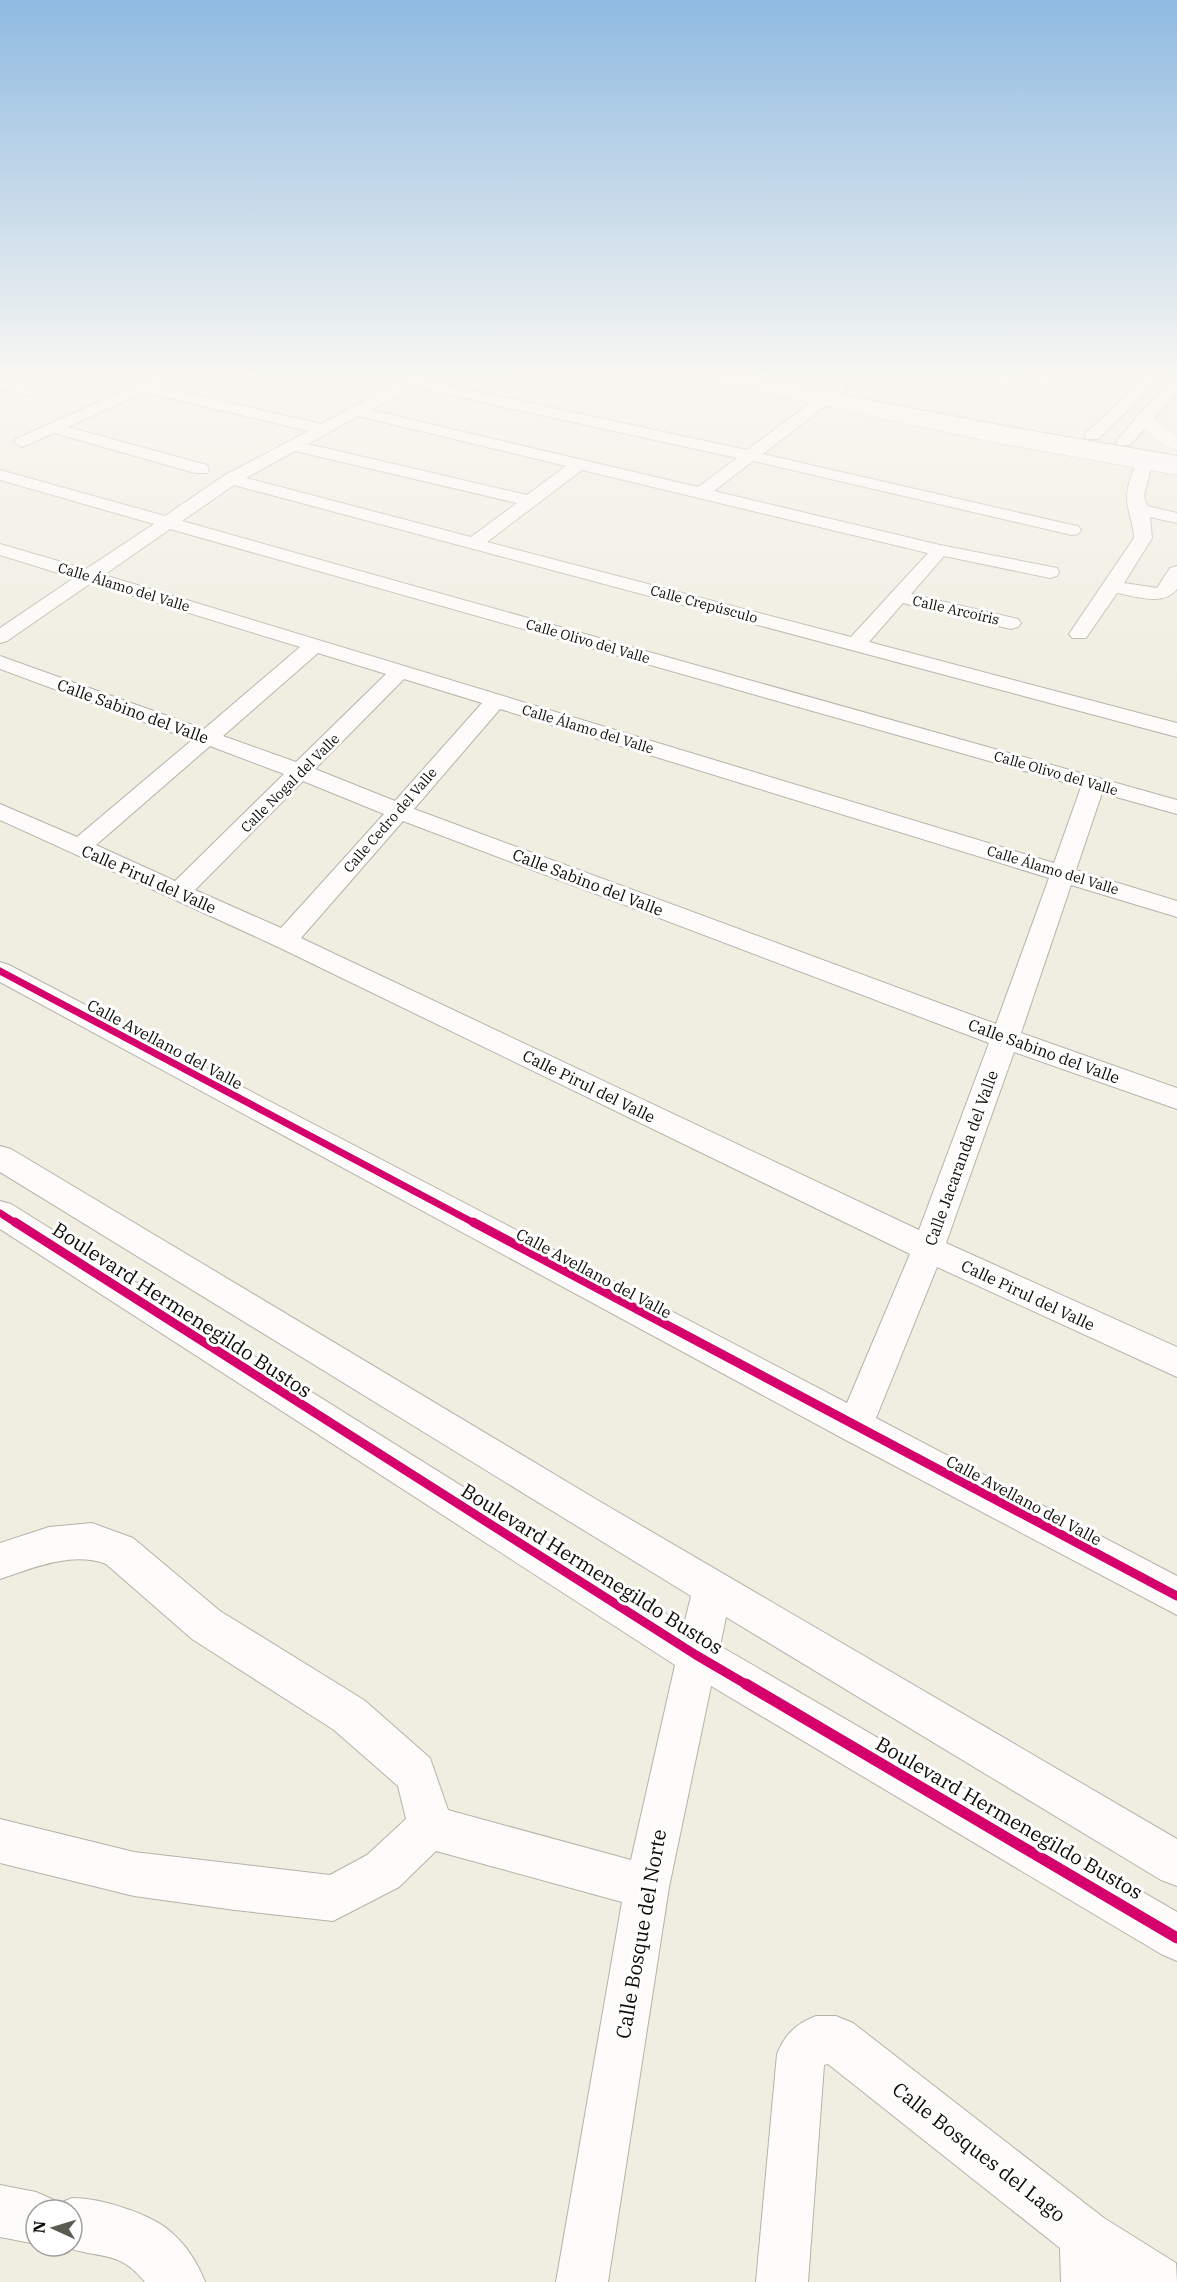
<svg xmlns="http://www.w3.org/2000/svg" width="1177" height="2282" viewBox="0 0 1177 2282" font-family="'IBM Plex Serif',serif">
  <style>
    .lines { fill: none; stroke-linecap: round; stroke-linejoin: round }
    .minor-casing { stroke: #b4b3a9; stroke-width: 2 }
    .major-casing { stroke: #b4b3a9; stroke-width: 1 }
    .minor { fill: #fdfcfa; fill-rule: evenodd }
    .major { fill: #fdfcfa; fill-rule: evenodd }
    .cycleway-far2-casing { stroke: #fff; stroke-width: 10 }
    .cycleway-far1-casing { stroke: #fff; stroke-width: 13 }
    .cycleway-casing { stroke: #fff; stroke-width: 15 }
    .cycleway-far2 { stroke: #d6006c; stroke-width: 7 }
    .cycleway-far1 { stroke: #d6006c; stroke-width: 9 }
    .cycleway { stroke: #d6006c; stroke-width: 11 }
    .labels { text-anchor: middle; stroke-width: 6; stroke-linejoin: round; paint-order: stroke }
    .far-street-label { font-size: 14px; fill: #0d0c05; stroke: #fff }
    .street-label { font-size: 16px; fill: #0d0c05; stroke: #fff }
    .near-street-label { font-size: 20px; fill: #0d0c05; stroke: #fff }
  </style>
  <rect width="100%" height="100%" fill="#f0eee1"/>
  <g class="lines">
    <g class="minor-casing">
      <g id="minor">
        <path d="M161,374L169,375L171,378L158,386L321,424L414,374H432L424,380L747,450L817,398L728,377L726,374H753L826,391L840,384L847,388L841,394L843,395L1010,427L1177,456V466L1150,461L1152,464L1144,496L1147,506L1177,513V523L1150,517L1152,538L1124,583L1157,588L1170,568L1177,566V589C1163,607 1136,596 1117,593L1086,638H1072L1069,634L1134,538C1134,524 1126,508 1127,495C1128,485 1133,464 1141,460L954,426L832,401L763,454L1072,525L1078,526L1081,530L1078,534L1072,535L753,461L714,491L940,545L1057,568L1059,572L1057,576L1050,578L944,556L911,594L1018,619L1021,623L1018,627L1011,629L903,603L869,642L1177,723V737L234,485L182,521L1177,800V814L1102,793L1076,870L1177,901V917L1071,885L1021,1033L1177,1088V1109L1014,1052L946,1243L1177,1347V1377L937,1267L876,1418L1177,1576V1615L842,1438L0,982V962L9,965L847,1403L910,1254L276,946L0,820V804L77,837L192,740L0,669V656L204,729L300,647L91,583L7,641L0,643V628L74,578L0,555V544L86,569L154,524L0,480V470L165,516L225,475L309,431L144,392L68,427L207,465L209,469L207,473H195L54,433L22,447L14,442L16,439ZM413,387L737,458L698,487L370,410ZM358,416L566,466L527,495L308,444ZM295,451L517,503L471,537L246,478ZM582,470L928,553L851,637L487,542ZM170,529L1081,787L1054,863L104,575ZM318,653L386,674L296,762L223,736ZM404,679L482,703L395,801L315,769ZM500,709L1049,878L996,1024L414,809ZM210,746L284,774L175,881L96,845ZM303,781L384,814L281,928L195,890ZM403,821L989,1043L919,1230L301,938Z"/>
        <path d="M971,374H997L1030,380L1048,374H1064C1042,401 1001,384 973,377Z"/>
        <path d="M1149,374H1165L1098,439H1086L1084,436L1086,433Z"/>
        <path d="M0,379L39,389L42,392L34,397L0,388Z"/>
        <path d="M1177,381V393L1130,445H1118L1116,442L1118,439L1146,407L1172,382Z"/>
        <path d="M0,1146L11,1149L599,1501L1177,1839V1886L1161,1880L726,1617L720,1646L1177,1912V1961L1161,1954L711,1686L669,1887L608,2282H556L622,1902L436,1851L399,1887L333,1921L235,1910L134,1896L0,1863V1819L134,1852L330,1875L367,1855L406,1819L398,1786L334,1730L192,1639L106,1564C72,1551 33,1568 0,1579V1543L49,1527L92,1523L133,1538L220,1611L364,1700L430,1758L448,1810L631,1860L675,1665L0,1229V1201L11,1204L684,1625L691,1596L0,1172Z"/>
        <path d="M816,2016H836L853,2023L1104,2218L1176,2263L1177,2282H1061L1060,2248L828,2064L824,2065L808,2282H756L777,2054C785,2034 796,2024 816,2016Z"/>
        <path d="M0,2185L36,2192L54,2200L56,2205C61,2203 68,2199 73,2198C100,2198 153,2214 172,2233C187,2246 198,2264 205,2282H145C118,2248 98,2260 63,2246H72V2210H36V2244L0,2237Z"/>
      </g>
    </g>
    <g class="major-casing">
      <g id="major">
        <path d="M692,374H724L992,432L1177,465V475L992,442L700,379Z"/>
        <path d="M1144,413L1150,414L1177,437V450C1161,446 1145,431 1135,418L1138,414Z"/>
      </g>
    </g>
    <use href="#minor" class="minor"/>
    <use href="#major" class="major"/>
    <g class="cycleway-far2-casing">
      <g id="cycleway-far2">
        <path d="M0,971L476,1224"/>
        <path d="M0,1213L17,1224"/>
      </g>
    </g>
    <g class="cycleway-far1-casing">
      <g id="cycleway-far1">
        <path d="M15,1222L696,1655L749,1686"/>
        <path d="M473,1222L1177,1596"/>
      </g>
    </g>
    <g class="cycleway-casing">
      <path id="cycleway" d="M746,1684L1177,1938"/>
    </g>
    <use href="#cycleway-far2" class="cycleway-far2"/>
    <use href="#cycleway-far1" class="cycleway-far1"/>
    <use href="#cycleway" class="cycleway"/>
  </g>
  <linearGradient id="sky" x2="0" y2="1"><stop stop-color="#8fbae1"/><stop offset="0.54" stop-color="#f8f7f2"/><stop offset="1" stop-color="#f8f7f2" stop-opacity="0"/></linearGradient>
  <rect width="1177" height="694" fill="url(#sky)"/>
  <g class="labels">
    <g class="far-street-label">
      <text transform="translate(124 587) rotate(17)" y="5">Calle Álamo del Valle</text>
      <text transform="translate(704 604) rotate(15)" y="5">Calle Crepúsculo</text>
      <text transform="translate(956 610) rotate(13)" y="5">Calle Arcoíris</text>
      <text transform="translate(588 641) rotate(16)" y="5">Calle Olivo del Valle</text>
      <text transform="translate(588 729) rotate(17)" y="5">Calle Álamo del Valle</text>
      <text transform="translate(1056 773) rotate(16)" y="5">Calle Olivo del Valle</text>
      <text transform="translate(290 783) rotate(-45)" y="5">Calle Nogal del Valle</text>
      <text transform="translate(390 820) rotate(-49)" y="5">Calle Cedro del Valle</text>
      <text transform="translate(1053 870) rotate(17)" y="5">Calle Álamo del Valle</text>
    </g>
    <g class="street-label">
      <text transform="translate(133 711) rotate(20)" y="6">Calle Sabino del Valle</text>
      <text transform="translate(149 879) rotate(24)" y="6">Calle Pirul del Valle</text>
      <text transform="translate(588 882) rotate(21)" y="6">Calle Sabino del Valle</text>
      <text transform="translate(165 1044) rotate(28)" y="6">Calle Avellano del Valle</text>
      <text transform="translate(1044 1051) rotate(20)" y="6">Calle Sabino del Valle</text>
      <text transform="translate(589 1086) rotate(26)" y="6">Calle Pirul del Valle</text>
      <text transform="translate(961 1158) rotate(-70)" y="6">Calle Jacaranda del Valle</text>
      <text transform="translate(594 1273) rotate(28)" y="6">Calle Avellano del Valle</text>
      <text transform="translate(1028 1295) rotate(25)" y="6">Calle Pirul del Valle</text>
      <text transform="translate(1024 1500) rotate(28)" y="6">Calle Avellano del Valle</text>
    </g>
    <g class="near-street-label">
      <text transform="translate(182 1310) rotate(33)" y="7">Boulevard Hermenegildo Bustos</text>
      <text transform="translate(592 1569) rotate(32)" y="7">Boulevard Hermenegildo Bustos</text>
      <text transform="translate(1009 1818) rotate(30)" y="7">Boulevard Hermenegildo Bustos</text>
      <text transform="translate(641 1934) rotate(-80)" y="7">Calle Bosque del Norte</text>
      <text transform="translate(979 2152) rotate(38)" y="7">Calle Bosques del Lago</text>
    </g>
  </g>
  <g transform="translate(54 2228) rotate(274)"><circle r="28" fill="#ffffff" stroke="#9e9e9b" stroke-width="1.5"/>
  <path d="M0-4.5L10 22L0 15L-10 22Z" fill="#5c5b52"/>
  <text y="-9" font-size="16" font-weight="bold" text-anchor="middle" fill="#0d0c05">N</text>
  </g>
</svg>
